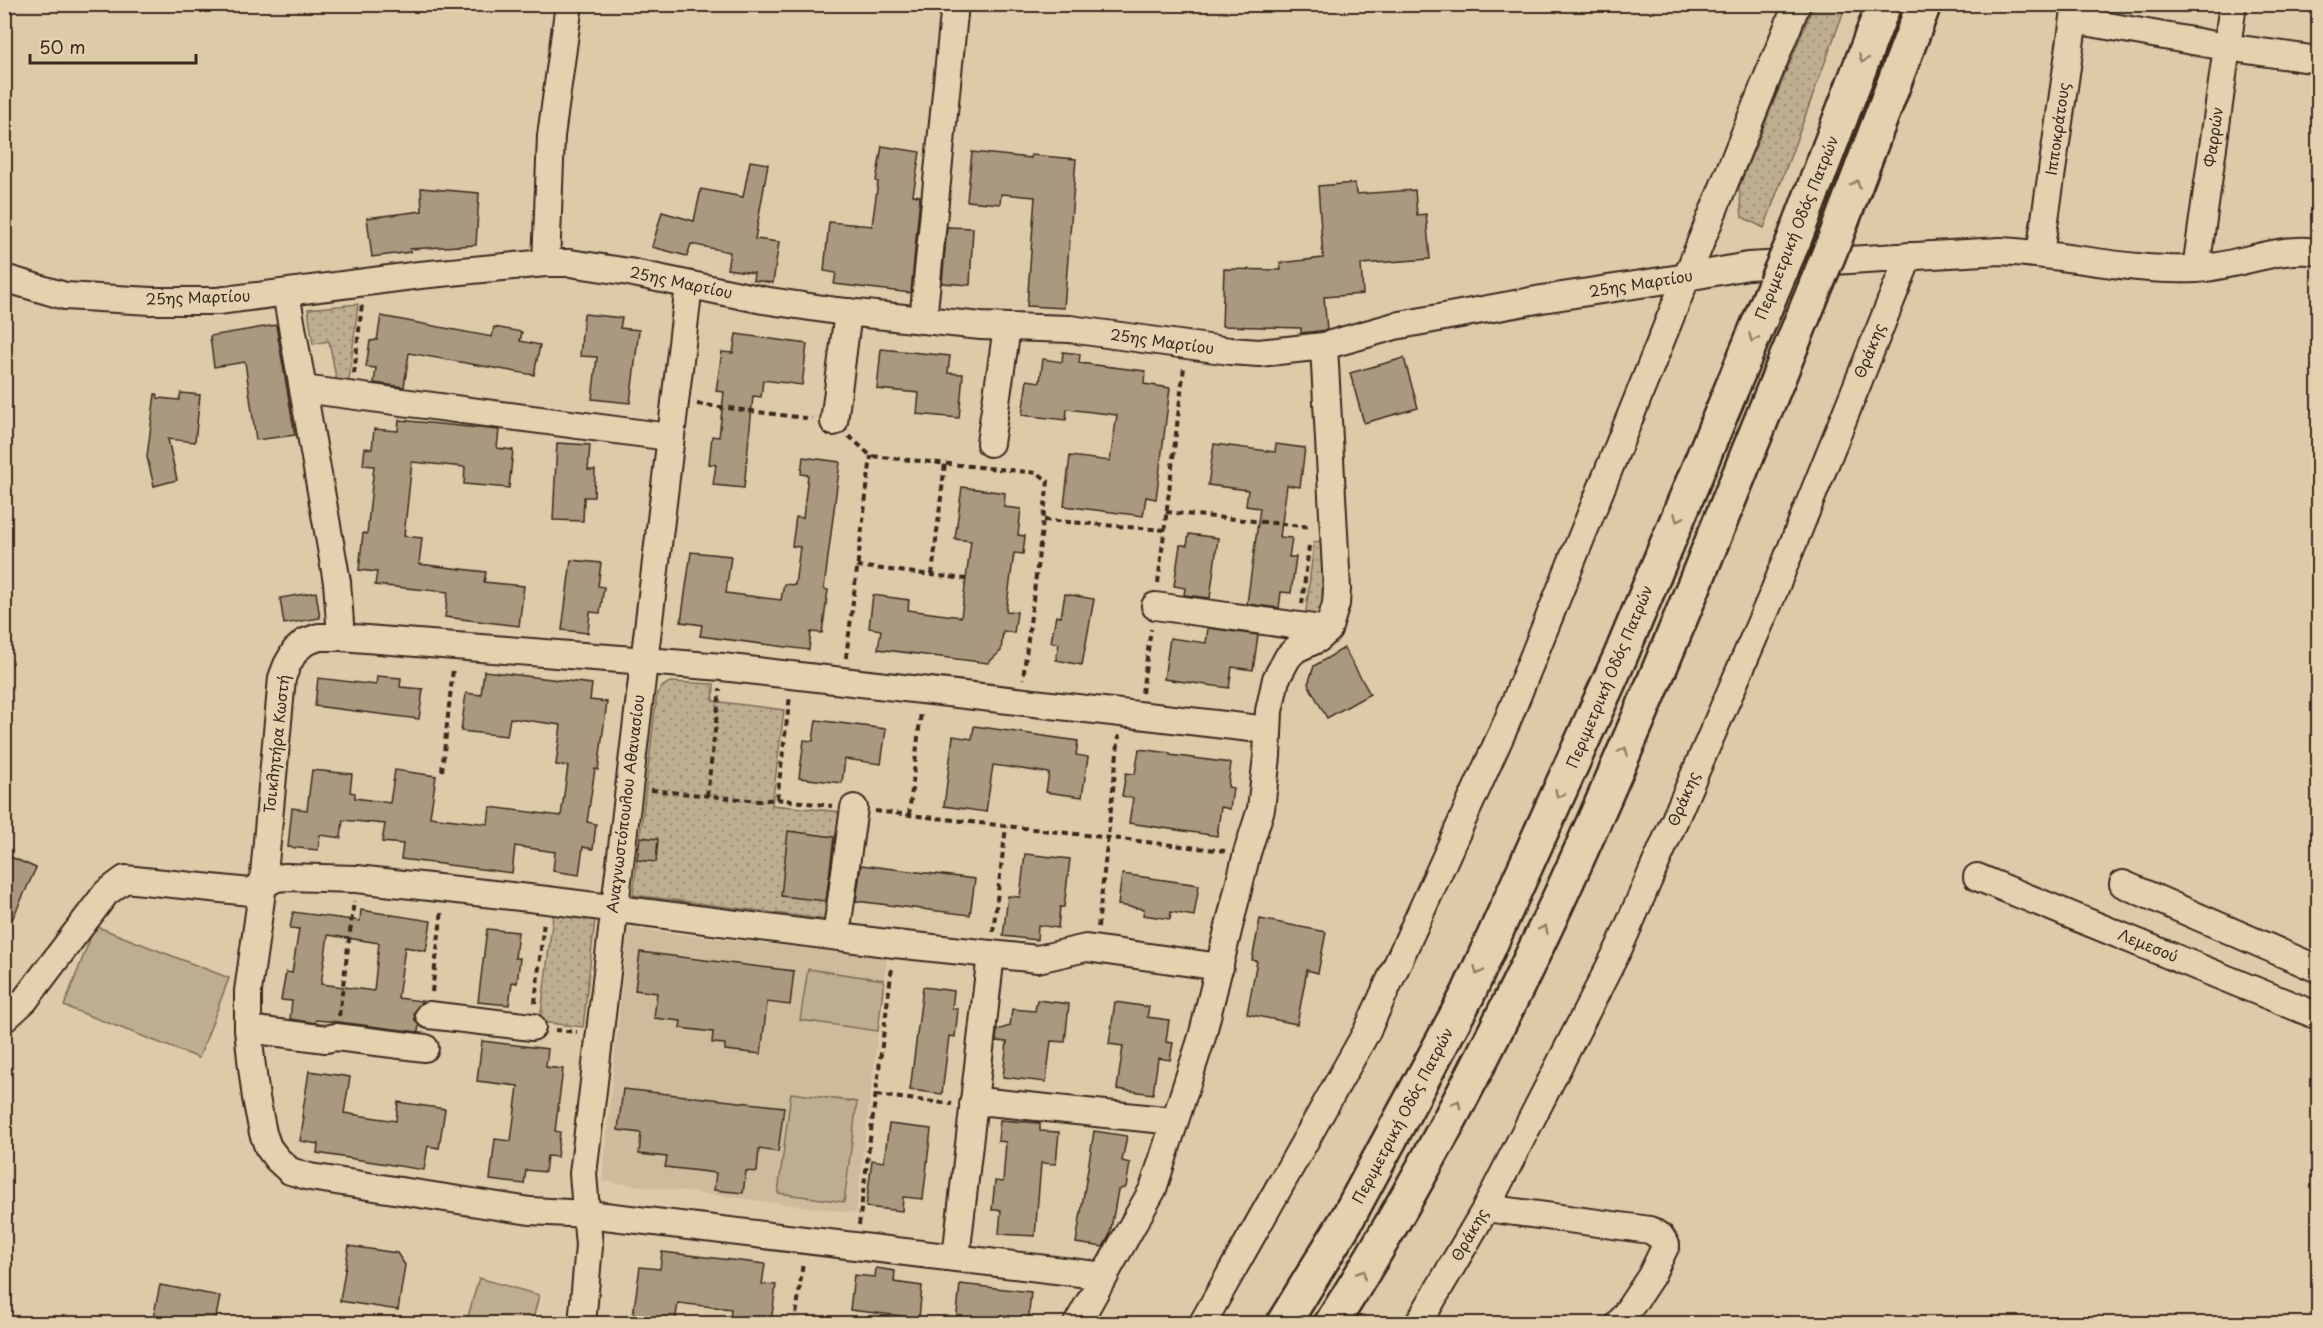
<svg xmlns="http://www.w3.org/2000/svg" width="2323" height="1328" viewBox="0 0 2323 1328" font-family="'Playpen Sans',sans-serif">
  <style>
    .built { fill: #cdbb9c }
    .grass { fill: url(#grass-dots); stroke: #7d6c57; stroke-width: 1.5 }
    .pitch { fill: #bfad90; stroke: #7d6c57; stroke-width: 1.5 }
    .building { fill: #aa997e; stroke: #3b2a1e; stroke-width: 1.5; fill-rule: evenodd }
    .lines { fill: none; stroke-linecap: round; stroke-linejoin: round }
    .minor-casing { stroke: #3b2a1e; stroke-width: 30 }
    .highway-casing { stroke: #3b2a1e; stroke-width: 38 }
    .path { stroke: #3b2a1e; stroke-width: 4; stroke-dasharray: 6 4.5; stroke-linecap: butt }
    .minor { stroke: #e3d1af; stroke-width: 26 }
    .highway { stroke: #e3d1af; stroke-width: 33 }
    .highway-bridge-casing { stroke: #3b2a1e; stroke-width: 38; stroke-linecap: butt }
    .highway-bridge { stroke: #e3d1af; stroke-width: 33 }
    .oneway { stroke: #8f7e66 }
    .labels { text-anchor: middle; stroke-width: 5; stroke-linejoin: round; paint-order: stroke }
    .street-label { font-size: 15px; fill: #3b2a1e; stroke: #e3d1af }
  </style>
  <defs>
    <pattern id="grass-dots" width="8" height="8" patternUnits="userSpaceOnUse" patternTransform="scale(1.5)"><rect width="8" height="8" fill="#bfad90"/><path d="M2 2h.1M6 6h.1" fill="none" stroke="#9c8d75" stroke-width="1.8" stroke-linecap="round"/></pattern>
  </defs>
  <rect width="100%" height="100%" fill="#dccaa9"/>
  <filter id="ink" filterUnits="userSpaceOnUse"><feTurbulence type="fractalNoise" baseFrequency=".0167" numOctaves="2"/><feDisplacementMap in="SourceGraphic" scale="12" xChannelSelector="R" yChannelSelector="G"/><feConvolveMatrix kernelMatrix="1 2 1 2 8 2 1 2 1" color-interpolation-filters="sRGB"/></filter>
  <g filter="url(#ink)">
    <path class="built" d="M628,928L887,958L856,1213L602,1181Z"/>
    <g class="grass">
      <path d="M1814,4L1846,5L1764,228L1742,217L1739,187Z"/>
      <path d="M358,304L348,389L338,388L329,341L313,344L308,309Z"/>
      <path d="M1321,541L1323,612L1319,618L1305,620L1314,542Z"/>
      <path d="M670,682L714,684L713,701L784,710L772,805L842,812L829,920L633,895L657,693L663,686Z"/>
      <path d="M553,915L595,919L583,1027L540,1022Z"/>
    </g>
    <g class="pitch">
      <path d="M95,926L229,978L199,1058L64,1006Z"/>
      <path d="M808,969L884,980L878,1031L800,1020Z"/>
      <path d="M791,1093L857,1102L844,1202L778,1193Z"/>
      <path d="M479,1278L539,1295L532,1323H466Z"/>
    </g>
    <g class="building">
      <path d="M882,146L920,152L913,195L920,196L911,293L834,284L836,273L824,271L829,222L872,226L878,182L876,181Z"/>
      <path d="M972,152L1031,158V155L1076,159L1064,308L1027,306L1035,197L1001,194L1000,204L967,201Z"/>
      <path d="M750,161L768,164L755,239L779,242L773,283L753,280L754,273L727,269L730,252L691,244L687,256L652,247L662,212L694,221L701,189L743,197Z"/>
      <path d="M1355,183L1356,194L1415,190L1417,215L1426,214L1430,259L1361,264L1363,294L1324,297L1327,330L1301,333V328L1222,326L1224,269L1281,270L1280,263L1323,258L1318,186Z"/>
      <path d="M421,188L479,193L476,245L410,249L411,252L372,257L367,218L422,211Z"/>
      <path d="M947,227L973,228L970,285L942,283Z"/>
      <path d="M584,314L622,318L620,328L639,330L630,403L592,399L597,357L580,356Z"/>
      <path d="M381,316L492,337L494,327L522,332L520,341L540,345L534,375L409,353L404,387L374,383L376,368L366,367L370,341L377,340Z"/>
      <path d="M276,325L295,435L256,440L245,362L214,367L210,336Z"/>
      <path d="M736,334L807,344L802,385L763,380L761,397L753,396L744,488L713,485L716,465L709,464L712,436L719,437L724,392L716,391L722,352L733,353Z"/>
      <path d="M881,349L950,356L948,373L963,374L959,418L917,414L919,393L877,389Z"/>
      <path d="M1063,352L1080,354L1079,363L1145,371L1144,384L1170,388L1156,499L1146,497L1143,516L1064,506L1070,456L1110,461L1117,415L1067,409L1066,420L1022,415L1027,380L1040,382L1043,359L1062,362Z"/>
      <path d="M1404,358L1418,408L1364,423L1350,373Z"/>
      <path d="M181,393L200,395L195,442L168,439L177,480L154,486L147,457L155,394H157L158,398L179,400Z"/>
      <path d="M399,420L499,430L497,448L513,450L509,488L464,484L465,467L412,462L404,536L422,538L419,564L486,572L484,582L524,586L519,626L445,617L448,592L375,585L377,572L359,570L363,533L367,534L374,466L363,465L365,448L372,449L374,429L398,431Z"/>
      <path d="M557,443L590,445L588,470H595L594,497H584L583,521L553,520Z"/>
      <path d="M1214,444L1275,452L1276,444L1305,448L1300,487L1287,485L1280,537L1292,538L1289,557H1296L1291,593L1281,592L1279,608L1247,604L1260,508L1246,506L1248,490L1208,485Z"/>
      <path d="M803,457L840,462L824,589L828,590L822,633L811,632L809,650L700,636L702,625L681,622L691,552L731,556L726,593L781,600L784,584L795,585L800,547L792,546L796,517L803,518L808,475L801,474Z"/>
      <path d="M962,487L1005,493L1004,507L1021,509L1018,535L1025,536L1023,554L1014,553L1006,611L1017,612L1014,633L1003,631L1001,651L988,663L878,649L881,630L869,628L873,595L909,600L908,610L961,617L971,541L955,539Z"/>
      <path d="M1189,534L1218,538L1210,598L1184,595L1185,588L1174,586L1180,545H1187Z"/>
      <path d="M571,560L601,563L598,586L604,587L600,613L590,612L588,633L562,630Z"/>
      <path d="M316,592L320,618L284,624L280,598Z"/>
      <path d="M1065,594L1094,599L1082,665L1056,660L1059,644L1051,642L1056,616L1061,617Z"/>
      <path d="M1208,628L1258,635L1253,670L1232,667L1229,688L1164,679L1170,638L1206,643Z"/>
      <path d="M1344,648L1370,694L1327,718L1308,684L1314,666Z"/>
      <path d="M484,671L592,684L590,700L607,702L598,770L595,769L587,822L596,824L593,849L583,847L579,875L553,871L555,852L515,846L512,873L401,859L403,844L382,842L385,824L343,820L341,838L320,835L318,850L288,847L292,808L307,810L312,770L352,774L350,792L355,793V798L390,803L395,770L436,776L430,817L488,824L490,807L561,816L568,766L556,765L561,725L510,718L507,736L461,731L466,693L481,695Z"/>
      <path d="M377,676L401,678L400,687L423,689L419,719L315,706L318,678L376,685Z"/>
      <path d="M816,720L886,729L881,764L845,759L842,783L799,778L804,740L813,741Z"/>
      <path d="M974,726L1078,741L1076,755L1088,757L1082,797L1046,792L1049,773L993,765L986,812L944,806L953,736L972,739Z"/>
      <path d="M1139,749L1170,753V755L1231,763L1228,787L1233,788L1230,809L1221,807L1217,836L1129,823L1133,798L1122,796L1126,773L1135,774Z"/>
      <path d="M788,831L834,837L826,901L781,896Z"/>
      <path d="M640,837L658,839L656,862L637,860Z"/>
      <path d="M4,854L36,868L4,937Z"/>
      <path d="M1025,854L1070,859L1064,907H1060L1058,928L1038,925L1037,940L1003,936L1008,896L1020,897Z"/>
      <path d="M861,865L975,879L970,915L856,901Z"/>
      <path d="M1122,874L1199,885L1194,916L1171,912L1170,919L1143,915L1144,909L1118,905Z"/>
      <path d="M361,910L431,921L426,951L405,947L398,998L422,1001L414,1013L415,1020L419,1025L418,1032L338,1022L316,1020L315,1023L290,1019L292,1001L281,1000L286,972L292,973L299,929L290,928L293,912L360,921ZM328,935L379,943L374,991L321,984Z"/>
      <path d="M1260,919L1326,932L1318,973L1307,970L1297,1024L1247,1014L1257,961L1252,960Z"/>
      <path d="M487,929L518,932L515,958H520L517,983L512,982L509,1005L478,1002Z"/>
      <path d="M640,952L794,971L790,1005L767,1002L761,1054L725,1050V1044L712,1043L713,1032L680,1028L681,1021L654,1018L657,993L635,990Z"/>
      <path d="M923,987L954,991L952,1009H958L955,1037L949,1036L942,1094L910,1090Z"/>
      <path d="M1037,1000L1069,1004L1065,1042L1051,1041L1046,1082L1003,1077L1007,1042L996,1041L997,1030L1010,1026L1012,1009L1035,1011Z"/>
      <path d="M1115,1002L1149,1007L1147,1017L1169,1020L1166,1042L1173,1043L1170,1060L1158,1058L1153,1094L1117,1089L1123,1046L1109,1044Z"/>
      <path d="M482,1041L548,1049L546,1067L563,1069L555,1131L560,1132L557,1157L547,1156L545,1172L526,1170L524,1184L490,1180L495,1139L511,1141L518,1086L477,1081Z"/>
      <path d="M309,1071L350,1077L344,1113L396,1121L398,1102L445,1109L439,1148L428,1146L424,1170L317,1153L318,1144L300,1141L304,1117H302Z"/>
      <path d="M623,1089L784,1107L778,1152L759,1149L757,1172L746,1171L743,1193L714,1190L716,1173L665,1167L667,1157L639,1154L641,1133L618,1130Z"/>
      <path d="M1000,1120L1040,1123V1131L1059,1132L1056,1164L1041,1163L1035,1236L999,1234L1001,1210H992L995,1181L1003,1182L1006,1142L998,1141Z"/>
      <path d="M889,1124L931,1129L923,1199L903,1197L902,1211L866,1207L872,1160L884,1162Z"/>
      <path d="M1094,1131L1127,1136L1122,1161L1130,1163L1126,1187L1118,1190L1110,1234L1103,1247L1076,1243Z"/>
      <path d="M349,1246L397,1253L405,1265L398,1310L340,1301Z"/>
      <path d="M662,1252L765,1264L762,1284L776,1285L771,1323L730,1319L731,1309L678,1303L675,1323H632L640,1267L660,1269Z"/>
      <path d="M876,1268L895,1271L894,1282L922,1286L919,1318L850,1310L854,1275L875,1277Z"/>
      <path d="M960,1284L1031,1292L1028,1323H956Z"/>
      <path d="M160,1285L220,1296L215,1323H152Z"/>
    </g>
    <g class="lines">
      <g class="minor-casing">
        <g id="minor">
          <path d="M2074,20L2226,47L2318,60"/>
          <path d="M2040,254L2076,4"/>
          <path d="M546,263L551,136L569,4"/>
          <path d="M2196,269L2233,4"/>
          <path d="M4,278L65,296L151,301H218L420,275L546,263H570L629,272L763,300L837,311L981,326L1070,329L1230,351L1259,353L1324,346L1395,326L1542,299L1687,277L1748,266L2000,251C2066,254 2130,272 2196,269C2235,267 2281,245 2318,252"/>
          <path d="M286,293L337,582L341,637H319L305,642L295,651L287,665L282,678L263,885L248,991V1029L251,1059L256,1098L263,1133L268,1147L277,1159L290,1171L310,1177L530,1211L588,1214L1105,1276"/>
          <path d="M923,320L955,4"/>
          <path d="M303,389L669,437"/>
          <path d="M834,422L848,312"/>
          <path d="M990,443L1007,328"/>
          <path d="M1155,606L1328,630"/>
          <path d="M341,637L722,667L1268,730"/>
          <path d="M1977,877L2318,1016"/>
          <path d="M2123,884L2318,969"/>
          <path d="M836,936L854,808"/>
          <path d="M429,1015L532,1027"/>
          <path d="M4,1019L25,1000L106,893L125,879L250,892L276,878L286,877L357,879L547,900L895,944L1038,959L1086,948L1220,967"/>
          <path d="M248,1029L326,1039L336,1037L425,1048"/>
          <path d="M973,1104L988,1102L1174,1121"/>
          <path d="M1486,1208L1650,1230L1661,1237L1666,1245L1651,1276L1619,1324"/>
          <path d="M956,1257L991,954"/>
          <path d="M582,1324L589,1246L583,1174L689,285"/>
          <path d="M1077,1324L1153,1189L1202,1037L1247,853L1261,809L1267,756L1269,711L1276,679L1288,657L1296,649L1318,639L1328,630L1336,604L1337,589L1324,346"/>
          <path d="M1202,1324L1366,1033L1506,724L1797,4"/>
          <path d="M1418,1324L1486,1208L1619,948L1772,596L1909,256"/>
        </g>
      </g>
      <g class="highway-casing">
        <g id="highway">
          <path d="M1835,239L1924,4"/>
          <path d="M1794,240L1884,4"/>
          <path d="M1283,1324L1346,1221L1468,994L1621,655L1775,284"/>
          <path d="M1331,1324C1537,1000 1672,637 1817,283"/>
        </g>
      </g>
      <g class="path">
        <path d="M354,374L362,304"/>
        <path d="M697,404L812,419"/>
        <path d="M849,436L871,456L1038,473L1048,481L1023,679"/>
        <path d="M1166,512L1312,527"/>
        <path d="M1044,520L1164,530"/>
        <path d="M857,566L966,579"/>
        <path d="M932,575L945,463"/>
        <path d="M1158,583L1184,367"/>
        <path d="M1302,604L1309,546"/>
        <path d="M846,658L871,456"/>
        <path d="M1142,693L1151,629"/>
        <path d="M442,771L453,669"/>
        <path d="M651,790L759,801L777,799L832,806"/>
        <path d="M707,796L720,689"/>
        <path d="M777,799L790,696"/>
        <path d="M875,811L1225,851"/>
        <path d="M909,815L921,712"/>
        <path d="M1098,927L1119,735"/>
        <path d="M993,932L1006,827"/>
        <path d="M432,992L442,910"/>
        <path d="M535,1003L544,921"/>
        <path d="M339,1016L354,901"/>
        <path d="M555,1030L577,1032"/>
        <path d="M876,1095L952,1104"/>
        <path d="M859,1225L892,967"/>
        <path d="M795,1324L803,1262"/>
      </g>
      <use href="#minor" class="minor"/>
      <use href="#highway" class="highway"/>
      <g class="highway-bridge-casing">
        <g id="highway-bridge">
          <path d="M1817,283L1835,239"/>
          <path d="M1775,284L1794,240"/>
        </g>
      </g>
      <use href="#highway-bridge" class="highway-bridge"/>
    </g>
    <defs><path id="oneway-chevron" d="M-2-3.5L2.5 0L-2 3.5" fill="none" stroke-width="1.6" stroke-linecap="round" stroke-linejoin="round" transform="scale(1.5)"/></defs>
    <g class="oneway">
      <use href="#oneway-chevron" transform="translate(1863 59) rotate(111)"/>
      <use href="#oneway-chevron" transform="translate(1856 184) rotate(-69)"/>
      <use href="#oneway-chevron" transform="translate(1753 338) rotate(113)"/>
      <use href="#oneway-chevron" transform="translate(1678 518) rotate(113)"/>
      <use href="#oneway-chevron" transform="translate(1624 751) rotate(-67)"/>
      <use href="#oneway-chevron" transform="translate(1559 794) rotate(114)"/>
      <use href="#oneway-chevron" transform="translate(1544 929) rotate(-65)"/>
      <use href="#oneway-chevron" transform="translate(1478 971) rotate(115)"/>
      <use href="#oneway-chevron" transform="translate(1457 1104) rotate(-63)"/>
      <use href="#oneway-chevron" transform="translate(1362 1274) rotate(-57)"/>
    </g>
  </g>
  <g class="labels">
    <g class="street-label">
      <text transform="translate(2058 129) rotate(-82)" y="5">Ιπποκράτους</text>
      <text transform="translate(2214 137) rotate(-82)" y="5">Φαρρών</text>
      <text transform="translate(1797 228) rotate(-68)" y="5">Περιμετρική Οδός Πατρών</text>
      <text transform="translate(681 283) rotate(12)" y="5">25ης Μαρτίου</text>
      <text transform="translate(1641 284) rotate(-9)" y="5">25ης Μαρτίου</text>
      <text transform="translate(198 298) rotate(-2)" y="5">25ης Μαρτίου</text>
      <text transform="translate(1162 342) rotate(8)" y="5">25ης Μαρτίου</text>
      <text transform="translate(1870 351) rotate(-68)" y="5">Θράκης</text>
      <text transform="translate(1610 677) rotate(-67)" y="5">Περιμετρική Οδός Πατρών</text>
      <text transform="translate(277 744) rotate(-84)" y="5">Τσικλητήρα Κωστή</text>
      <text transform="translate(1684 799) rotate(-67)" y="5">Θράκης</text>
      <text transform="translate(626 804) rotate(-83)" y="5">Αναγνωστόπουλου Αθανασίου</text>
      <text transform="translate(2148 946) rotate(22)" y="5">Λεμεσού</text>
      <text transform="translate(1403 1116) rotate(-62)" y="5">Περιμετρική Οδός Πατρών</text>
      <text transform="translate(1470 1235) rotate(-60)" y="5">Θράκης</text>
    </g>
  </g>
  <rect width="2323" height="1328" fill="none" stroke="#e3d1af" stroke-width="24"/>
  <rect x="12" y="12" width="2299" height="1304" fill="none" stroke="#3b2a1e" stroke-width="2" filter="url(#ink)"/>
  <path d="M30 54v9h166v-9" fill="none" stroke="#3b2a1e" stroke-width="3"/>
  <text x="39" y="54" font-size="18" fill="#3b2a1e" stroke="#e3d1af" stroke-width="4.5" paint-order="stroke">50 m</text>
</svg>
